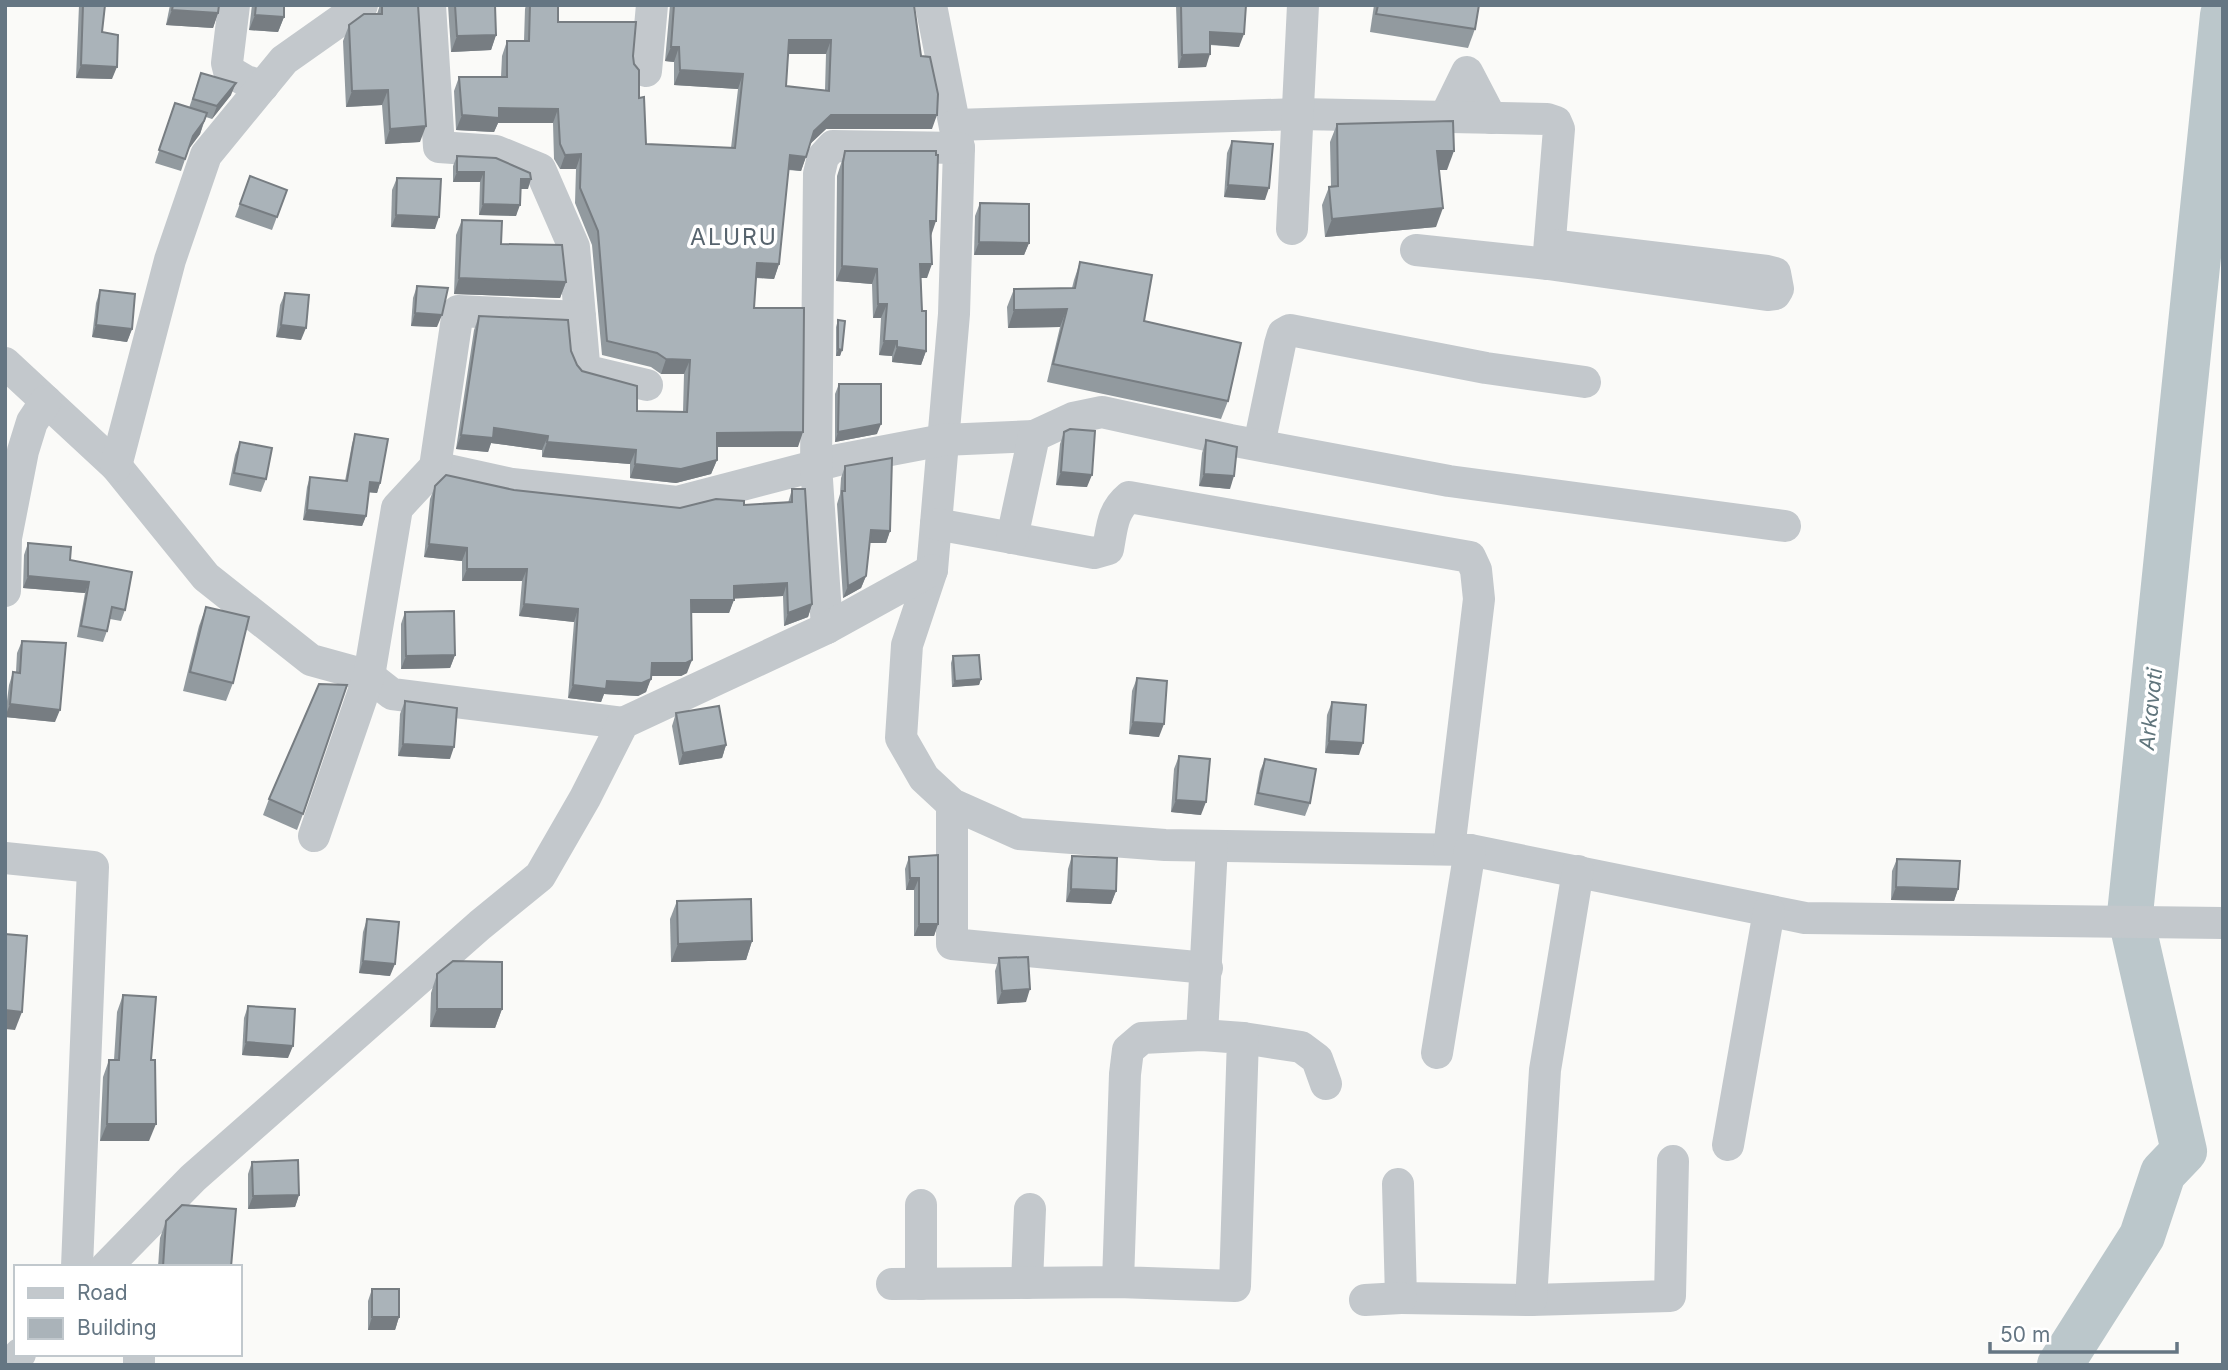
<svg xmlns="http://www.w3.org/2000/svg" width="2228" height="1370" viewBox="0 0 2228 1370" font-family="Inter,sans-serif">
  <style>
    .lines { fill: none; stroke-linecap: round; stroke-linejoin: round }
    .river { stroke: #bbc7cb; stroke-width: 46 }
    .minor { stroke: #c3c8cc; stroke-width: 32 }
    .wall { fill: #929a9f; fill-rule: evenodd }
    .shaded-wall { fill: #777d82 }
    .building { fill: #aab3b9; stroke: #777d82; stroke-width: 2; fill-rule: evenodd }
    .labels { text-anchor: middle; stroke-width: 7; stroke-linejoin: round; paint-order: stroke }
    .water-label { font-size: 21px; font-style: italic; fill: #60757c; stroke: #fff }
    .quarter-label { font-size: 23px; letter-spacing: 2px; fill: #57646e; stroke: #fff }
  </style>
  <rect width="100%" height="100%" fill="#fafaf8"/>
  <g class="lines">
    <path class="river" d="M2060,1365L2142,1236L2163,1173L2184,1151L2130,914L2223,15"/>
    <g class="minor">
      <path d="M234,5L227,63L229,71L246,81L263,86"/>
      <path d="M430,5L439,147L496,151L540,169L574,247L584,363L588,371L647,385"/>
      <path d="M931,5L959,148L954,314L932,570L907,645L901,738L924,778L952,804L1019,834L1165,845L1470,850L1805,918L2223,923"/>
      <path d="M646,71L652,5"/>
      <path d="M1445,117L1467,72L1491,118"/>
      <path d="M955,125L1298,114L1547,119L1556,122L1559,129L1548,264"/>
      <path d="M1292,229L1303,5"/>
      <path d="M1416,250L1548,264L1767,295L1775,294L1778,289L1775,273L1767,271L1550,245"/>
      <path d="M5,363L116,466L206,577L311,660L369,676L392,694L623,723"/>
      <path d="M1259,445L1280,344L1283,334L1290,330L1486,368L1585,382"/>
      <path d="M116,466L170,260L206,155L284,60L362,5"/>
      <path d="M435,467L512,484L677,502L838,460L943,440L1034,436"/>
      <path d="M936,524L1094,553L1108,549C1112,528 1112,511 1129,497L1470,557L1476,570L1479,599L1449,849"/>
      <path d="M1012,538L1034,436L1073,418L1102,412L1230,440L1449,481L1785,526"/>
      <path d="M5,591L6,538L23,451L32,422L46,401"/>
      <path d="M827,628L816,465L819,174L823,157L833,146L959,148"/>
      <path d="M952,804V944L1207,968"/>
      <path d="M314,836L369,676L397,508L435,467L458,311L580,317"/>
      <path d="M5,858L93,867L77,1267"/>
      <path d="M1202,1035L1212,846"/>
      <path d="M1243,1038L1301,1047L1317,1059L1326,1084"/>
      <path d="M1437,1053L1470,850"/>
      <path d="M1728,1145L1769,911"/>
      <path d="M1398,1184L1401,1298L1531,1300L1670,1296L1673,1161"/>
      <path d="M106,1267L193,1178L480,925L540,876L585,798L623,723L827,628L932,570"/>
      <path d="M1027,1283L1030,1209"/>
      <path d="M892,1284L1118,1282L1235,1286L1243,1038L1202,1035L1142,1038L1128,1050L1125,1074L1118,1282"/>
      <path d="M921,1284V1205"/>
      <path d="M1365,1300L1401,1298"/>
      <path d="M1531,1300L1545,1070L1578,871"/>
      <path d="M10,1365L20,1354"/>
      <path d="M139,1365V1354"/>
    </g>
  </g>
  <g class="wall">
    <path d="M79,5H105L102,32L112,79L76,78Z"/>
    <path d="M170,5H219L218,13L213,28L166,25Z"/>
    <path d="M252,5H284V17L278,32L249,30Z"/>
    <path d="M380,5H418L420,142L385,144L382,105L346,107L343,41L349,25L377,14Z"/>
    <path d="M448,5H495L496,35L491,50L451,52Z"/>
    <path d="M526,5H558V22L633,56L646,144L731,148L738,89L674,85V62L665,61L670,5H914L932,129H826L810,144L801,171L788,170L779,264L774,279L756,278L754,308L798,447H717V460L711,474L676,483L630,478V464L542,457V450L491,443L488,452L456,449L474,330L479,316L571,351L577,365L582,371L637,411L683,412L684,374H661L651,367L602,355L592,245L575,203L576,169H560L554,159L553,123H498L494,132L456,130L454,91L459,77H501L502,56L507,41H524L525,9ZM788,54H826L825,90L786,86Z"/>
    <path d="M1176,5H1246L1239,47L1210,45L1206,67L1178,68Z"/>
    <path d="M1374,5H1479L1475,29L1468,48L1370,32Z"/>
    <path d="M201,73L231,95L212,119L206,117L200,134L189,148L181,171L155,163L175,103L189,108Z"/>
    <path d="M1337,124L1447,170H1439L1436,227L1325,237L1322,205L1329,187L1331,186L1330,142Z"/>
    <path d="M1232,141L1265,200L1224,197L1227,153Z"/>
    <path d="M845,151L931,236L927,278H921L922,311L926,351L921,365L892,362V356L879,355L881,318H873L872,284L836,281L837,176Z"/>
    <path d="M457,156L528,189H520L516,216L479,215L480,182H453V166Z"/>
    <path d="M250,176L287,190L272,230L235,217Z"/>
    <path d="M397,178L435,229L391,227L392,190Z"/>
    <path d="M980,203L1029,243L1024,255H974L975,216Z"/>
    <path d="M462,220L501,244L566,282L560,298L454,294L456,235Z"/>
    <path d="M1080,262L1144,321L1228,401L1221,419L1047,382L1060,327L1008,328L1007,307L1014,289L1072,288L1074,280Z"/>
    <path d="M417,286L437,327L411,326L413,298Z"/>
    <path d="M100,290L132,329L127,342L92,337L96,303Z"/>
    <path d="M285,293L301,340L276,337L280,305Z"/>
    <path d="M838,320L842,350L840,356H836V327Z"/>
    <path d="M839,384L877,434L835,442V394Z"/>
    <path d="M1064,432L1087,487L1056,485L1060,444Z"/>
    <path d="M355,434L380,483L377,493L368,492L366,516L362,526L303,520L307,487L310,477L345,481L352,444Z"/>
    <path d="M1206,440L1230,489L1199,486L1202,453Z"/>
    <path d="M240,442L266,479L261,492L229,485L235,455Z"/>
    <path d="M845,466L890,531L886,543H870L866,576L861,588L843,598L837,504L840,494L841,478Z"/>
    <path d="M435,486L514,490L680,508L788,503L792,489L812,604L808,617L784,626L783,596L734,598L729,613H691L687,673L681,676H651L646,692L638,696L604,694L601,702L568,698L574,622L519,616L522,581H462V561L424,557L430,499Z"/>
    <path d="M28,543L70,560L125,610L121,621L110,619L107,631L103,642L77,637L85,593L23,588L24,555Z"/>
    <path d="M206,607L233,683L226,701L183,691L199,626Z"/>
    <path d="M405,612L455,655L450,668L401,669V624Z"/>
    <path d="M22,641L55,722L5,717L9,685L13,672H16L17,653Z"/>
    <path d="M953,656L981,679L979,685L952,687L951,663Z"/>
    <path d="M1137,678L1159,737L1129,734L1132,691Z"/>
    <path d="M405,701L450,759L398,756L400,714Z"/>
    <path d="M1332,702L1359,755L1325,753L1327,715Z"/>
    <path d="M676,713L726,745L722,758L679,765L672,726Z"/>
    <path d="M1179,756L1201,815L1171,812L1174,769Z"/>
    <path d="M1265,759L1310,803L1305,816L1254,805L1260,771Z"/>
    <path d="M269,799L303,814L297,830L263,815Z"/>
    <path d="M1072,856L1116,891L1111,904L1066,902L1068,869Z"/>
    <path d="M909,857L938,924L934,936H914V890H906L905,869Z"/>
    <path d="M1897,859L1958,889L1954,901L1891,900L1892,871Z"/>
    <path d="M677,901L752,941L746,960L671,962L670,919Z"/>
    <path d="M367,919L390,976L359,973L363,932Z"/>
    <path d="M999,958L1026,1002L997,1004L995,971Z"/>
    <path d="M437,974L502,1009L495,1028L430,1027L431,993Z"/>
    <path d="M123,995L151,1060L149,1141H100L103,1077L109,1060H114L117,1012Z"/>
    <path d="M248,1006L288,1058L242,1055L244,1018Z"/>
    <path d="M252,1162L299,1195L295,1207L248,1209V1174Z"/>
    <path d="M166,1221L231,1267H158L160,1238Z"/>
    <path d="M372,1289L399,1317L395,1330H368V1301Z"/>
  </g>
  <g class="shaded-wall">
    <path d="M172,10L218,13L213,28L166,25Z"/>
    <path d="M255,15L284,17L278,32L249,30Z"/>
    <path d="M1210,32L1244,34L1239,47L1205,44Z"/>
    <path d="M496,35L491,50L451,52L457,36Z"/>
    <path d="M789,40H831L826,54H784Z"/>
    <path d="M671,47H679L674,62L665,61Z"/>
    <path d="M1210,54L1206,67L1178,68L1182,55Z"/>
    <path d="M81,65L117,67L112,79L76,78Z"/>
    <path d="M680,70L743,74L738,89L674,85Z"/>
    <path d="M236,83L231,95L212,119L217,106Z"/>
    <path d="M388,90L382,105L346,107L352,91Z"/>
    <path d="M499,108L558,109L553,123H498L494,132L456,130L462,115Z"/>
    <path d="M831,115H937L932,129H826L809,145L814,131Z"/>
    <path d="M204,121L200,134L189,149L193,136Z"/>
    <path d="M426,126L420,142L385,144L390,129Z"/>
    <path d="M1437,151H1454L1447,170H1430Z"/>
    <path d="M581,154L576,169H560L565,155Z"/>
    <path d="M790,155L806,157L801,171L785,169Z"/>
    <path d="M457,172H484L480,182H453Z"/>
    <path d="M521,179H531L528,189H517Z"/>
    <path d="M1228,185L1269,188L1265,200L1224,197Z"/>
    <path d="M483,204L520,205L516,216L479,215Z"/>
    <path d="M1443,208L1436,227L1325,237L1332,219Z"/>
    <path d="M396,215L439,217L435,229L391,227Z"/>
    <path d="M930,221H936L931,236Z"/>
    <path d="M979,242L1029,243L1024,255H974Z"/>
    <path d="M757,263L779,264L774,279L751,277Z"/>
    <path d="M920,264H932L927,278H915Z"/>
    <path d="M842,266L877,269L872,284L836,281Z"/>
    <path d="M459,278L566,282L560,298L454,294Z"/>
    <path d="M878,304H887L881,318H873Z"/>
    <path d="M1067,309L1060,327L1008,328L1014,310Z"/>
    <path d="M415,313L442,315L437,327L411,326Z"/>
    <path d="M96,325L132,329L127,342L92,337Z"/>
    <path d="M281,325L306,328L301,340L276,337Z"/>
    <path d="M884,341H897L892,356L879,355Z"/>
    <path d="M897,347L926,351L921,365L892,362Z"/>
    <path d="M838,349L842,350L840,356H836Z"/>
    <path d="M666,359L690,360L684,374H661Z"/>
    <path d="M881,424L877,434L835,442L838,432Z"/>
    <path d="M494,428L548,436L542,450L491,443L488,452L456,449L461,435Z"/>
    <path d="M803,432L798,447H712L717,433Z"/>
    <path d="M547,442L636,450L630,464L542,457Z"/>
    <path d="M717,460L711,474L676,483L630,478L635,464Z"/>
    <path d="M1061,472L1092,475L1087,487L1056,485Z"/>
    <path d="M1204,474L1234,476L1230,489L1199,486Z"/>
    <path d="M370,482L380,483L377,493L366,492Z"/>
    <path d="M307,510L366,516L362,526L303,520Z"/>
    <path d="M871,530L890,531L886,543H867Z"/>
    <path d="M429,544L467,548L462,561L424,557Z"/>
    <path d="M467,569H527L522,581H462Z"/>
    <path d="M28,576L89,582L85,593L23,588Z"/>
    <path d="M866,576L861,588L843,598L848,586Z"/>
    <path d="M787,583L783,596L729,599L734,586Z"/>
    <path d="M691,600H734L729,613H687Z"/>
    <path d="M524,604L578,609L574,622L519,616Z"/>
    <path d="M812,604L808,617L784,626L788,613Z"/>
    <path d="M455,655L450,668L401,669L406,656Z"/>
    <path d="M692,660L687,673L681,676H647L652,663Z"/>
    <path d="M651,679L646,692L638,696L604,694L601,702L568,698L573,685L607,681Z"/>
    <path d="M981,679L979,685L952,687L955,681Z"/>
    <path d="M10,704L60,710L55,722L5,717Z"/>
    <path d="M1133,722L1164,724L1159,737L1129,734Z"/>
    <path d="M1329,741L1363,743L1359,755L1325,753Z"/>
    <path d="M403,744L454,747L450,759L398,756Z"/>
    <path d="M726,745L722,758L679,765L683,753Z"/>
    <path d="M1176,800L1206,802L1201,815L1171,812Z"/>
    <path d="M910,878H919L914,890H906Z"/>
    <path d="M1896,887L1958,889L1954,901L1891,900Z"/>
    <path d="M1071,889L1116,891L1111,904L1066,902Z"/>
    <path d="M919,924H938L934,936H914Z"/>
    <path d="M752,941L746,960L671,962L678,944Z"/>
    <path d="M363,961L395,964L390,976L359,973Z"/>
    <path d="M1030,989L1026,1002L997,1004L1002,991Z"/>
    <path d="M437,1009H502L495,1028L430,1027Z"/>
    <path d="M5,1010L22,1012L15,1030L5,1029Z"/>
    <path d="M246,1042L293,1046L288,1058L242,1055Z"/>
    <path d="M107,1124H156L149,1141H100Z"/>
    <path d="M299,1195L295,1207L248,1209L253,1196Z"/>
    <path d="M372,1317H399L395,1330H368Z"/>
  </g>
  <g class="building">
    <path d="M83,5H105L102,32L118,35L117,67L81,65Z"/>
    <path d="M173,5H219L218,13L172,10Z"/>
    <path d="M256,5H284V17L255,15Z"/>
    <path d="M382,5H418L426,126L390,129L388,90L352,91L349,25L364,14H382Z"/>
    <path d="M455,5H495L496,35L457,36Z"/>
    <path d="M530,5H558V22H636L633,56L634,64L639,70V98L644,97L646,144L735,148L743,74L680,70L679,47H671L674,5H914L921,56L930,57L938,94L937,115H831L814,131L806,157L790,155L779,264L757,263L754,308H804L803,432L717,433V460L681,469L635,464L636,450L547,442L548,436L494,428L493,438L461,435L479,316L568,320L571,351L577,365L582,371L637,386V411L687,412L690,360L666,359L657,353L607,341L598,231L580,188L581,154L565,155L560,144L558,109L499,108V118L462,115L459,77H507V41H529ZM789,40H831L829,91L786,86Z"/>
    <path d="M1181,5H1246L1244,34L1210,32V54L1182,55Z"/>
    <path d="M1378,5H1479L1475,29L1376,14Z"/>
    <path d="M201,73L236,83L217,106L193,99Z"/>
    <path d="M175,103L207,113L204,121L193,136L185,159L159,150Z"/>
    <path d="M1453,121L1454,151H1437L1443,208L1332,219L1329,187L1338,186L1337,124Z"/>
    <path d="M1232,141L1273,144L1269,188L1228,185Z"/>
    <path d="M845,151H936V155H938L936,221H930L932,264H920L922,311H926V351L897,347V341H884L887,304H878L877,269L842,266L843,162Z"/>
    <path d="M457,156L496,158L530,173L531,179H521L520,205L483,204L484,172H457Z"/>
    <path d="M250,176L287,190L277,217L240,204Z"/>
    <path d="M397,178L441,179L439,217L396,215Z"/>
    <path d="M980,203L1029,204V243L979,242Z"/>
    <path d="M462,220L502,221L501,244L562,245L566,282L459,278Z"/>
    <path d="M1080,262L1152,275L1144,321L1241,343L1228,401L1053,364L1067,309L1014,310V289L1075,288Z"/>
    <path d="M417,286L448,288L442,315L415,313Z"/>
    <path d="M100,290L135,294L132,329L96,325Z"/>
    <path d="M285,293L309,295L306,328L281,325Z"/>
    <path d="M838,320L845,321L842,350L838,349Z"/>
    <path d="M839,384H881V424L838,432Z"/>
    <path d="M1070,429L1095,431L1092,475L1061,472L1064,432Z"/>
    <path d="M355,434L388,439L380,483L370,482L366,516L307,510L310,477L347,481Z"/>
    <path d="M1206,440L1237,447L1234,476L1204,474Z"/>
    <path d="M240,442L272,448L266,479L234,473Z"/>
    <path d="M892,458L890,531L871,530L866,576L848,586L842,491H845V466Z"/>
    <path d="M446,475L514,490L680,508L716,499L744,501V505L792,502V489H805L812,604L788,613L787,583L734,586V600H691L692,660L686,663H652L651,679L642,683L607,681L606,689L573,685L578,609L524,604L527,569H467V548L429,544L435,486Z"/>
    <path d="M28,543L71,547L70,560L132,572L125,610L112,607L107,631L81,626L89,582L28,576Z"/>
    <path d="M206,607L249,617L233,683L190,672Z"/>
    <path d="M454,611L455,655L406,656L405,612Z"/>
    <path d="M22,641L66,643L60,710L10,704L13,672L20,673Z"/>
    <path d="M979,655L981,679L955,681L953,656Z"/>
    <path d="M1137,678L1167,681L1164,724L1133,722Z"/>
    <path d="M319,684L347,685L303,814L269,799Z"/>
    <path d="M405,701L457,708L454,747L403,744Z"/>
    <path d="M1332,702L1366,705L1363,743L1329,741Z"/>
    <path d="M719,706L726,745L683,753L676,713Z"/>
    <path d="M1179,756L1210,759L1206,802L1176,800Z"/>
    <path d="M1265,759L1316,769L1310,803L1258,793Z"/>
    <path d="M938,855V924H919V878H910L909,857Z"/>
    <path d="M1072,856L1117,858L1116,891L1071,889Z"/>
    <path d="M1897,859L1960,861L1958,889L1896,887Z"/>
    <path d="M751,899L752,941L678,944L677,901Z"/>
    <path d="M367,919L399,922L395,964L363,961Z"/>
    <path d="M5,934L27,936L22,1012L5,1010Z"/>
    <path d="M1028,957L1030,989L1002,991L999,958Z"/>
    <path d="M453,961L502,962V1009H437V974Z"/>
    <path d="M123,995L156,997L151,1060H155L156,1124H107L109,1060H119Z"/>
    <path d="M248,1006L295,1009L293,1046L246,1042Z"/>
    <path d="M298,1160L299,1195L253,1196L252,1162Z"/>
    <path d="M182,1205L236,1209L231,1267H163L166,1221Z"/>
    <rect x="372" y="1289" width="27" height="28"/>
  </g>
  <g class="labels">
    <g class="water-label">
      <text transform="translate(2151 709) rotate(-84)" y="7">Arkavati</text>
    </g>
    <g class="quarter-label">
      <text x="734" y="245">ALURU</text>
    </g>
  </g>
  <rect width="2228" height="1370" fill="none" stroke="#657683" stroke-width="14"/>
  <rect x="14" y="1265" width="228" height="91" fill="#ffffff" stroke="#c1c8cd" stroke-width="2"/>
  <rect x="28" y="1288" width="35" height="10" fill="#c3c8cc" stroke="#c1c8cd" stroke-width="2"/>
  <text x="77" y="1300" font-size="21" fill="#657683">Road</text>
  <rect x="28" y="1318" width="35" height="21" fill="#aab3b9" stroke="#c1c8cd" stroke-width="2"/>
  <text x="77" y="1335" font-size="21" fill="#657683">Building</text>
  <path d="M1990 1342v10h187v-10" fill="none" stroke="#657683" stroke-width="3.5"/>
  <text x="2000" y="1342" font-size="21" fill="#657683" stroke="#ffffff" stroke-width="5" paint-order="stroke">50 m</text>
</svg>
